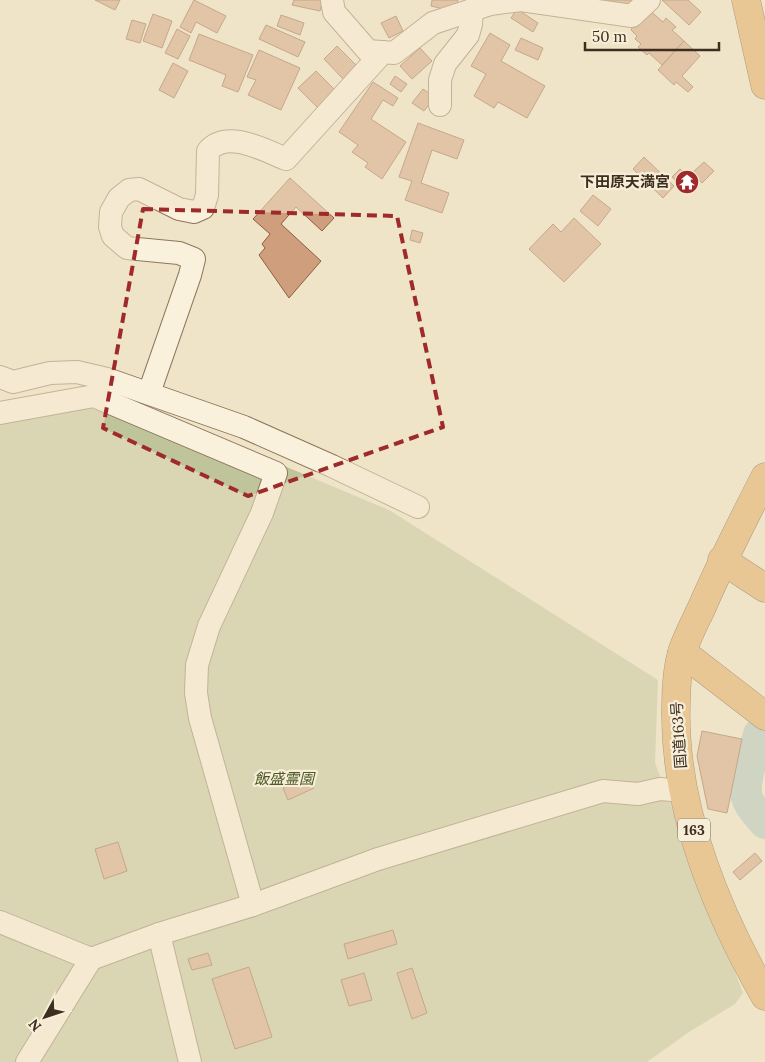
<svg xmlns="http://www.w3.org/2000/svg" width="765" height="1062" viewBox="0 0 765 1062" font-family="Lora,'Noto Sans JP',serif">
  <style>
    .cemetery { fill: #bfc49a }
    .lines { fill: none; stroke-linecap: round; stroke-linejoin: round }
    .river { stroke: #a9c4bc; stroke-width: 32 }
    .building { fill: #cf9f7d; stroke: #8d5f41 }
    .minor-casing { stroke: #8d765c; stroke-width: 24 }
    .highway-casing { stroke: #5b4430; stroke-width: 29 }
    .minor { stroke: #faf1dc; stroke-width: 22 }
    .highway { stroke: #e0a458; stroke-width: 28 }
    .marked { fill: none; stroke: #9e2a2b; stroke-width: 4; stroke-dasharray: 10 6; stroke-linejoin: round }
    .labels { text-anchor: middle; stroke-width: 4.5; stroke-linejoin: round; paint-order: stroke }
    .shield { fill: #f7eed8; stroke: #756857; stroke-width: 1 }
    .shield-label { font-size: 14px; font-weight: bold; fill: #3d2e20 }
    .poi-label { font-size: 15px; font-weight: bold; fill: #3d2e20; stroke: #f7eed8; text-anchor: end }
    .street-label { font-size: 15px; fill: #3d2e20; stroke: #f7eed8 }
    .park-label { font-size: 15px; font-style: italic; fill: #4d5a26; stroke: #f7eed8 }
  </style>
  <rect width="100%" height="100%" fill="#f0e4c8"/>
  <path class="cemetery" d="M94,386L389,510L658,680L655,763L743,993L735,1004L689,1032L647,1062H0V413Z"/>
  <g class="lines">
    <path class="river" d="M759,734C755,751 744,777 746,793C747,804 758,815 765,823"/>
  </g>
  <g class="building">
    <path d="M95,0H120L115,10Z"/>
    <path d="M194,0L226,16L217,33L196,22L191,33L180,27Z"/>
    <path d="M294,0H323L320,11L292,5Z"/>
    <path d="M432,0H458L455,12L431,6Z"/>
    <path d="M607,0H641L618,10Z"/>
    <path d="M662,0H688L701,12L689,25Z"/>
    <path d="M647,8L663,22L666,18L676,27L672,30L684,41L662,65L649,53L647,55L638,47L641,44L635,39L637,36L631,30L632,28L630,26Z"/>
    <path d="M517,9L538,23L533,32L511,18Z"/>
    <path d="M153,14L172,21L162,48L143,41Z"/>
    <path d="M281,15L304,23L300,35L277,26Z"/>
    <path d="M396,16L403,31L389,38L381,23Z"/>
    <path d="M132,20L146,24L140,43L126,39Z"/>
    <path d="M266,25L305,42L298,57L259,39Z"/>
    <path d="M177,29L190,36L178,59L165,53Z"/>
    <path d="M490,33L510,45L501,61L545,86L527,118L498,102L494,108L474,96L486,74L471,66Z"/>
    <path d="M199,34L253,55L238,92L222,86L226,75L189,60Z"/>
    <path d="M521,38L543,48L538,60L515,50Z"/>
    <path d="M684,41L700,56L682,76L693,87L688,92L676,82L674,85L658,70Z"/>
    <path d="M337,46L359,68L345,81L324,59Z"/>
    <path d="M420,48L432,61L412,79L400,66Z"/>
    <path d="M259,50L300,68L281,110L248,95L256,80L247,77Z"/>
    <path d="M173,63L188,71L174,98L159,90Z"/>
    <path d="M316,71L336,91L318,108L298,88Z"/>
    <path d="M395,76L407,84L401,92L390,84Z"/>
    <path d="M373,82L398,98L393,106L383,100L371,119L406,142L382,179L365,167L368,163L352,152L358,145L339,132Z"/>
    <path d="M423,89L435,97L424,111L412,103Z"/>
    <path d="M418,123L464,140L457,159L432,150L421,183L449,193L442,213L405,200L412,181L399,177Z"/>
    <path d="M644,157L674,186L663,198L633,169Z"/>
    <path d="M704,162L714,171L702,183L692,173Z"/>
    <path d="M680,169L695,183L687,191L672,177Z"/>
    <path d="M290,178L334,218L322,231L296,207L281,224L321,261L289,298L259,255L265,248L262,244L270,234L253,219Z"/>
    <path d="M593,195L611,209L598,226L580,211Z"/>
    <path d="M574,218L601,244L564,282L529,249L553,224L561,232Z"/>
    <path d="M412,230L423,233L420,243L410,240Z"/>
    <path d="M702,731L742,739L727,813L708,809L697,756Z"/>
    <path d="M309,776L314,788L288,800L283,788Z"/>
    <path d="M118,842L127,871L104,879L95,849Z"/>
    <path d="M755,853L762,861L740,880L733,872Z"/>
    <path d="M393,930L397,944L348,959L344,944Z"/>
    <path d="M208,953L212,965L192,970L188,959Z"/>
    <path d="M249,967L272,1037L235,1049L212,979Z"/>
    <path d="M412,968L427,1013L412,1019L397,973Z"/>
    <path d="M364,973L372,1000L349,1006L341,980Z"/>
  </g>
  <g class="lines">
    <g class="minor-casing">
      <g id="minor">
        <path d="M332,0L334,12L368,51L394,53L433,23L490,4L521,0L632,16L649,0"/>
        <path d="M440,105V80L445,64L468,35L471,24L472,10"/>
        <path d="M0,377L13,382L50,373L77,372L107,379L244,427L332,466L418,507"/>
        <path d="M149,393L190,275L194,259L179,253L127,248L113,236L110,227L111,212L119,198L129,190L139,189L179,209L194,212L203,208L207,195L208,151C227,129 264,150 286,159L383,52"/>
        <path d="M0,413L94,396L276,473L262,513L209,626L197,665L196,693L200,718L253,905"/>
        <path d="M0,922L91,959"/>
        <path d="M159,934L190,1062"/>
        <path d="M27,1062L91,959L159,934L253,905L378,859L603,791L638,794L660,789L684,791"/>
      </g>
    </g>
    <g class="highway-casing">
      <g id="highway">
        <path d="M746,0L765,85"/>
        <path d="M765,477C743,520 721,563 702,607C695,622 687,637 682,652C677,669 676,687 676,705C673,805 716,910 765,996"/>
        <path d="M722,560L765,588"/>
        <path d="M682,652L765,716"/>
      </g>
    </g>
    <use href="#minor" class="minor"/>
    <use href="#highway" class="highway"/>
  </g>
  <path d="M0 0H765V1062H0ZM143,209L397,216L443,427L248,496L103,428Z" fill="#f0e4c8" fill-opacity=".55" fill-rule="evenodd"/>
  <path class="marked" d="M143,209L397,216L443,427L248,496L103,428Z"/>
  <defs>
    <g id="temple-disc" transform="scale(1.25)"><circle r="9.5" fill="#9e2a2b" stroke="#f7eed8"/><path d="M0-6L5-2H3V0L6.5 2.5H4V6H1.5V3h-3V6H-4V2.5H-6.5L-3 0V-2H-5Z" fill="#fff"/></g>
  </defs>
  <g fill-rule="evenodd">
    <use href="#temple-disc" x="687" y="182"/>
  </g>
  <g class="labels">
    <rect class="shield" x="678" y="818.5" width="32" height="23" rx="4"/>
    <g class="shield-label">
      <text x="694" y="835">163</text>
    </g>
    <g class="poi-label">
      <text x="670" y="187">下田原天満宮</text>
    </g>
    <g class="street-label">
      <text transform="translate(679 735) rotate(-94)" y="5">国道163号</text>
    </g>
    <g class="park-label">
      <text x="284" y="784">飯盛霊園</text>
    </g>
  </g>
  <g transform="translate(45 1017) rotate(230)" stroke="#f7eed8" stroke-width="4" paint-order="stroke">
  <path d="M0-4L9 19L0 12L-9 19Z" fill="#3d2e20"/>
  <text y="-8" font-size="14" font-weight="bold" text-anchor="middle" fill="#3d2e20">N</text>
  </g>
  <path d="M585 42v8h134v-8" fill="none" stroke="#3d2e20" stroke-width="2.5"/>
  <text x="592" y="42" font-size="15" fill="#3d2e20" stroke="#f7eed8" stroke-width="4" paint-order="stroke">50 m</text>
</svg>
